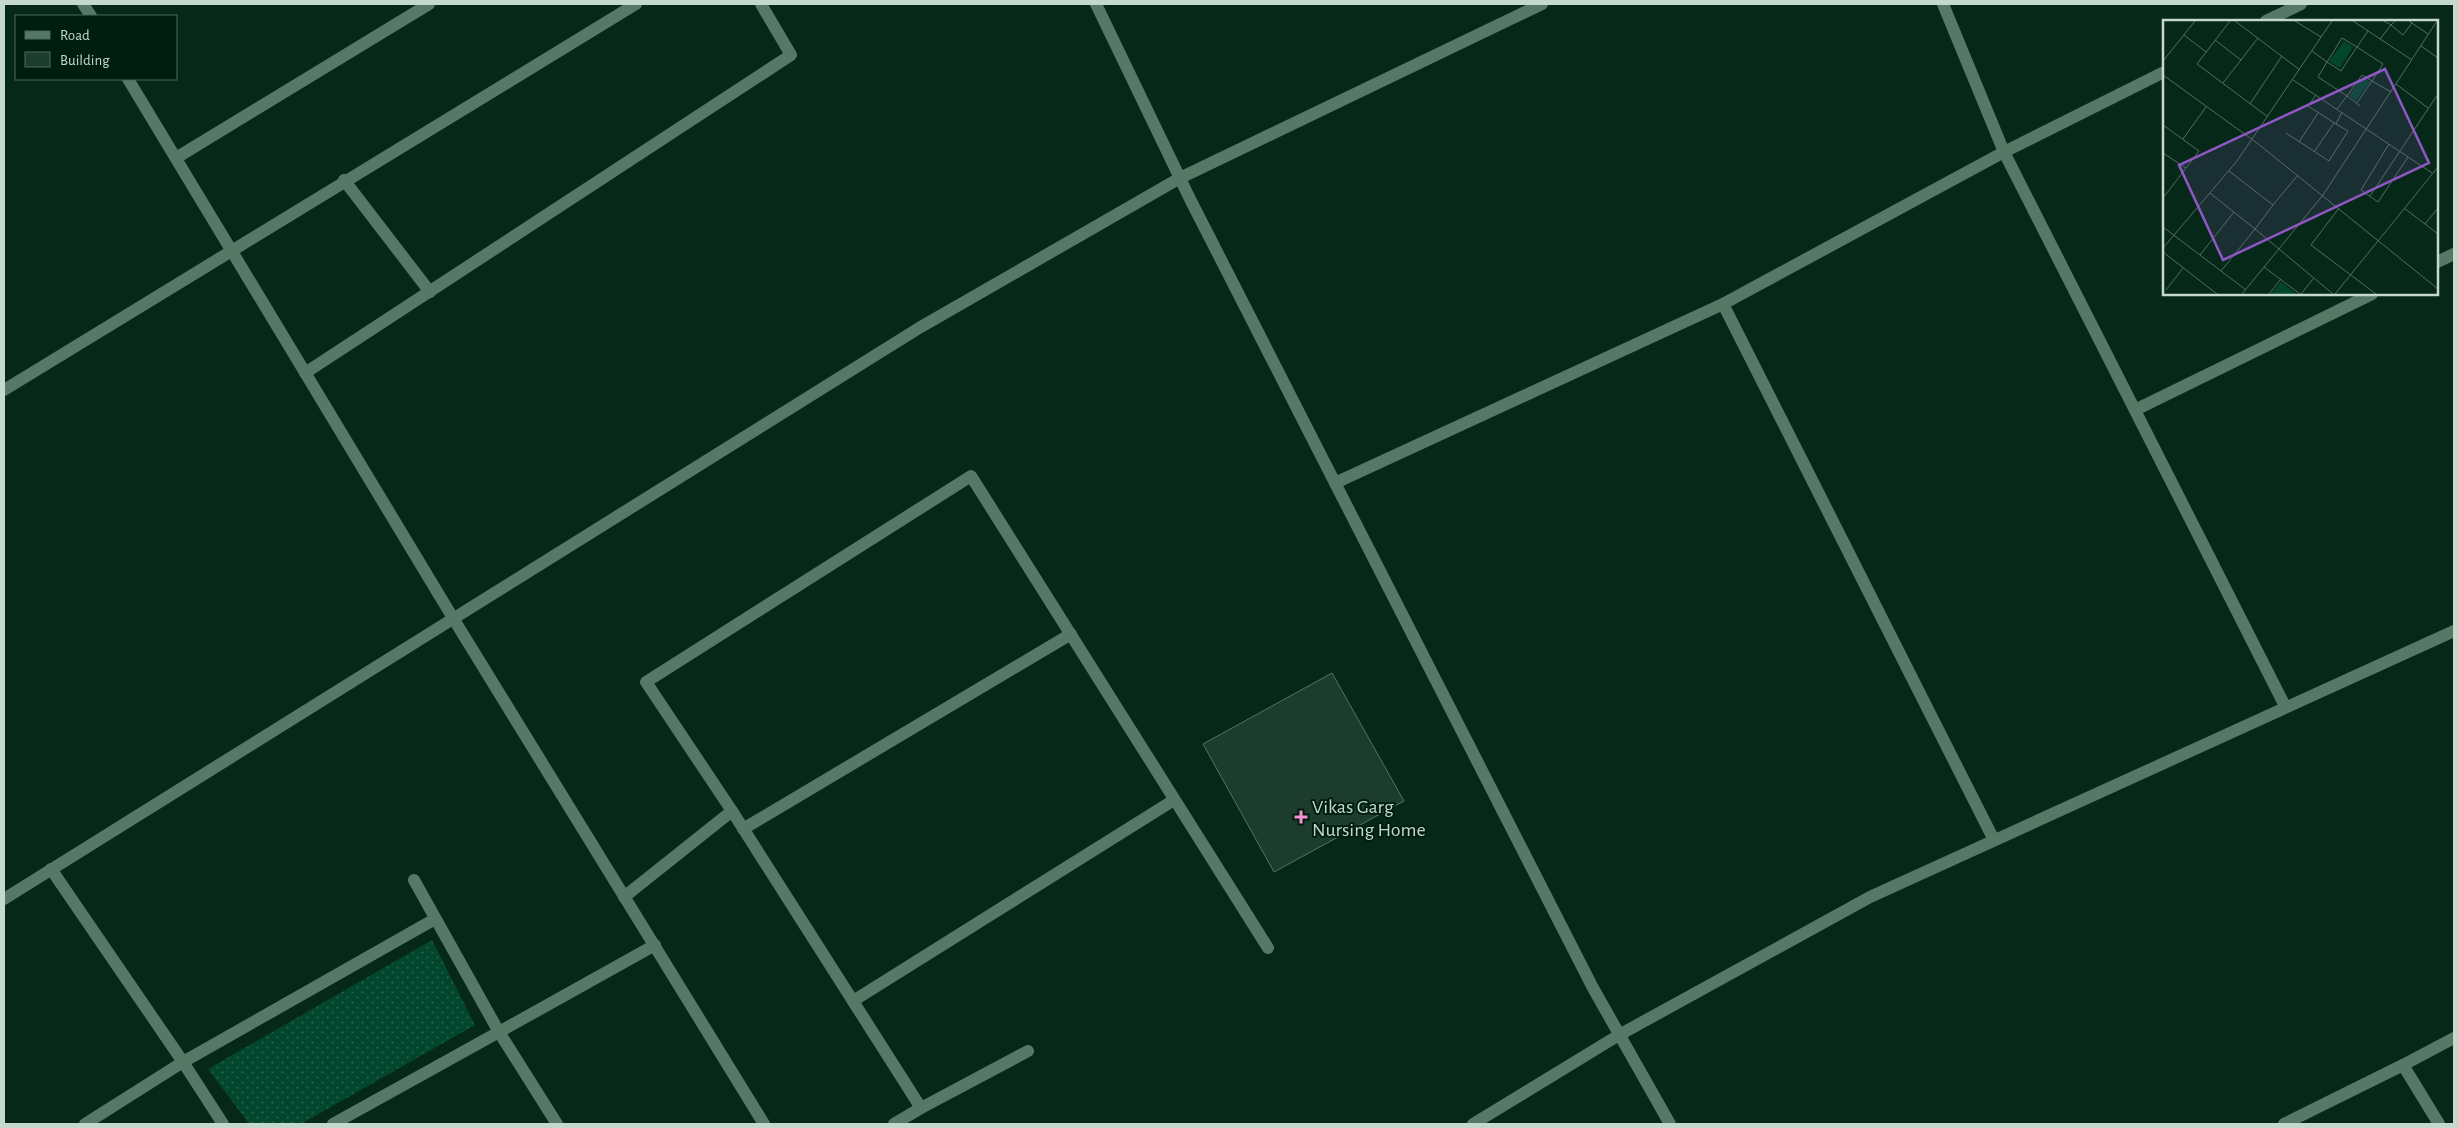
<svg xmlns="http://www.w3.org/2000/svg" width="2458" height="1128" viewBox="0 0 2458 1128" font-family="'Alegreya Sans',sans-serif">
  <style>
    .grass { fill: url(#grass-dots) }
    .building { fill: #1c3d2e; stroke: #527463 }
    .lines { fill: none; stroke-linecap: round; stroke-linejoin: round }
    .street { stroke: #567967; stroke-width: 12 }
    .secondary { stroke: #567967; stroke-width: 12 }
    .poi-dot { fill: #f590d1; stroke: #001e10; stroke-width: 2 }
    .labels { text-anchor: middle; stroke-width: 4; stroke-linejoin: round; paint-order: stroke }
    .poi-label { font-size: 20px; fill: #c5d8ce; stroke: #001e10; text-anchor: start }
    .inset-road { fill: none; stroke: #526e61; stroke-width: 1 }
    .view { fill: #8e57c3; fill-opacity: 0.15; stroke: #8e57c3; stroke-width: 2.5 }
    .inset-edge { fill: none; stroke: #c5d8ce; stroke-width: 2.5 }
  </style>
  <defs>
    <pattern id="grass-dots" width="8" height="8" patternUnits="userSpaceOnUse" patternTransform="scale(1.25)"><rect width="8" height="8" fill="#02462e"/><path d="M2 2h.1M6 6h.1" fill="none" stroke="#25604b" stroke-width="1.8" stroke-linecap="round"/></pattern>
  </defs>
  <rect width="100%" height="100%" fill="#052819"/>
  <path class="grass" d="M432,940L475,1025L301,1124H249L208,1069Z"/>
  <path class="building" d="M1332,673L1404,801L1274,872L1203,744Z"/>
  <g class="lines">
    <g class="street">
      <path d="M83,4L91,16"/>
      <path d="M2266,21L2301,4"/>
      <path d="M2164,72L2004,152L2285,706"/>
      <path d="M128,79L453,618L764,1124"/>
      <path d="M176,158L429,4"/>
      <path d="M344,180L430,292"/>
      <path d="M2437,262L2454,254"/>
      <path d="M1723,304L2004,152L1943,4"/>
      <path d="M305,373L791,55L761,4"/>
      <path d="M4,390L636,4"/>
      <path d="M2135,410L2372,294"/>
      <path d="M1335,483L1723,304L1994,840"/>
      <path d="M732,811L921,1108L894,1124"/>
      <path d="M743,829L1071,634"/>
      <path d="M51,869L183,1062L85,1124"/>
      <path d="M414,880L499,1032L655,945"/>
      <path d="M624,897L732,811L646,682L971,476L1268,948"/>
      <path d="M4,899L919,328L1180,178L1542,4"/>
      <path d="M853,1001L1174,800"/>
      <path d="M2403,1065L2454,1038"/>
      <path d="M921,1108L1028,1051"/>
      <path d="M223,1124L183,1062L435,919"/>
      <path d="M333,1124L499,1032L557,1124"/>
      <path d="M1473,1124L1619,1035L1870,897L2454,631"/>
      <path d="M2284,1124L2403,1065L2439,1124"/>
    </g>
    <path class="secondary" d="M1096,4L1190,199L1593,988L1670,1124"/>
  </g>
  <path class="poi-dot" d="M1298.5 809.5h5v5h5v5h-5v5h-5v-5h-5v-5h5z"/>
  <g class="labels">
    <g class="poi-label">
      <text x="1312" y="813">Vikas Garg<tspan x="1312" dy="23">Nursing Home</tspan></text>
    </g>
  </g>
  <g transform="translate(2163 20)">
    <rect width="275" height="275" fill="#052819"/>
    <path d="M181,21L190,27L177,48L166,41ZM199,57L207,62L193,81L186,76ZM118,262L134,274H108Z" fill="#02462e"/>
    <path class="inset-road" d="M67,1L34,44L105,97M72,1L137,50M132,1L158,17M190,1L249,40M232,1L228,5L240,15L249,3M246,1L265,14M205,11L194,27L220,44L209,61L228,72M21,15L43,32M217,19L228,5L221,1M52,20L78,40M258,26L275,38M149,31L164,42L178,51L194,27L179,18L164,42L155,57L184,76L199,55L209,61L194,83M0,41L32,1M0,55L94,123L275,269M130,60L269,153M60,63L95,18M233,64L265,88M153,75L145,86L173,104M87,84L119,36M174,89L184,76L197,86M0,105L36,131L23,148L0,133M123,113L166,141L185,111L173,104L179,92M20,119L43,87M136,122L155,93M226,124L198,170L215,182L245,137M151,132L171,103M66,151L110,185L135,155M47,173L92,209L58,251M207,176L275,74M0,178L23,148M110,185L92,209L170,274M176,188L148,225L213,274M241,188L275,214M262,204L275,188M0,207L83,270M0,228L74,141L169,1M0,232L54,274M37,235L71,192M101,247L137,274M3,270L20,248M79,274L160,175L274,1M106,274L118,259M138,274L150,259M172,274L275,147"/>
    <path class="view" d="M222,49L266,143L60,240L16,145Z"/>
    <rect width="275" height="275" class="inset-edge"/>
  </g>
  <rect width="2458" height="1128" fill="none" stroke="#c5d8ce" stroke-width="10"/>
  <rect x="15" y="15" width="162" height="65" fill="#001e10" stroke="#4f685c"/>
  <rect x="25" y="31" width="25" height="8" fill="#567967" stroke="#4f685c"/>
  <text x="60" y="40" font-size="15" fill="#c5d8ce">Road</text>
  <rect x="25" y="52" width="25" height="15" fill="#1c3d2e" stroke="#4f685c"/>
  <text x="60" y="65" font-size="15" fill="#c5d8ce">Building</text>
</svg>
